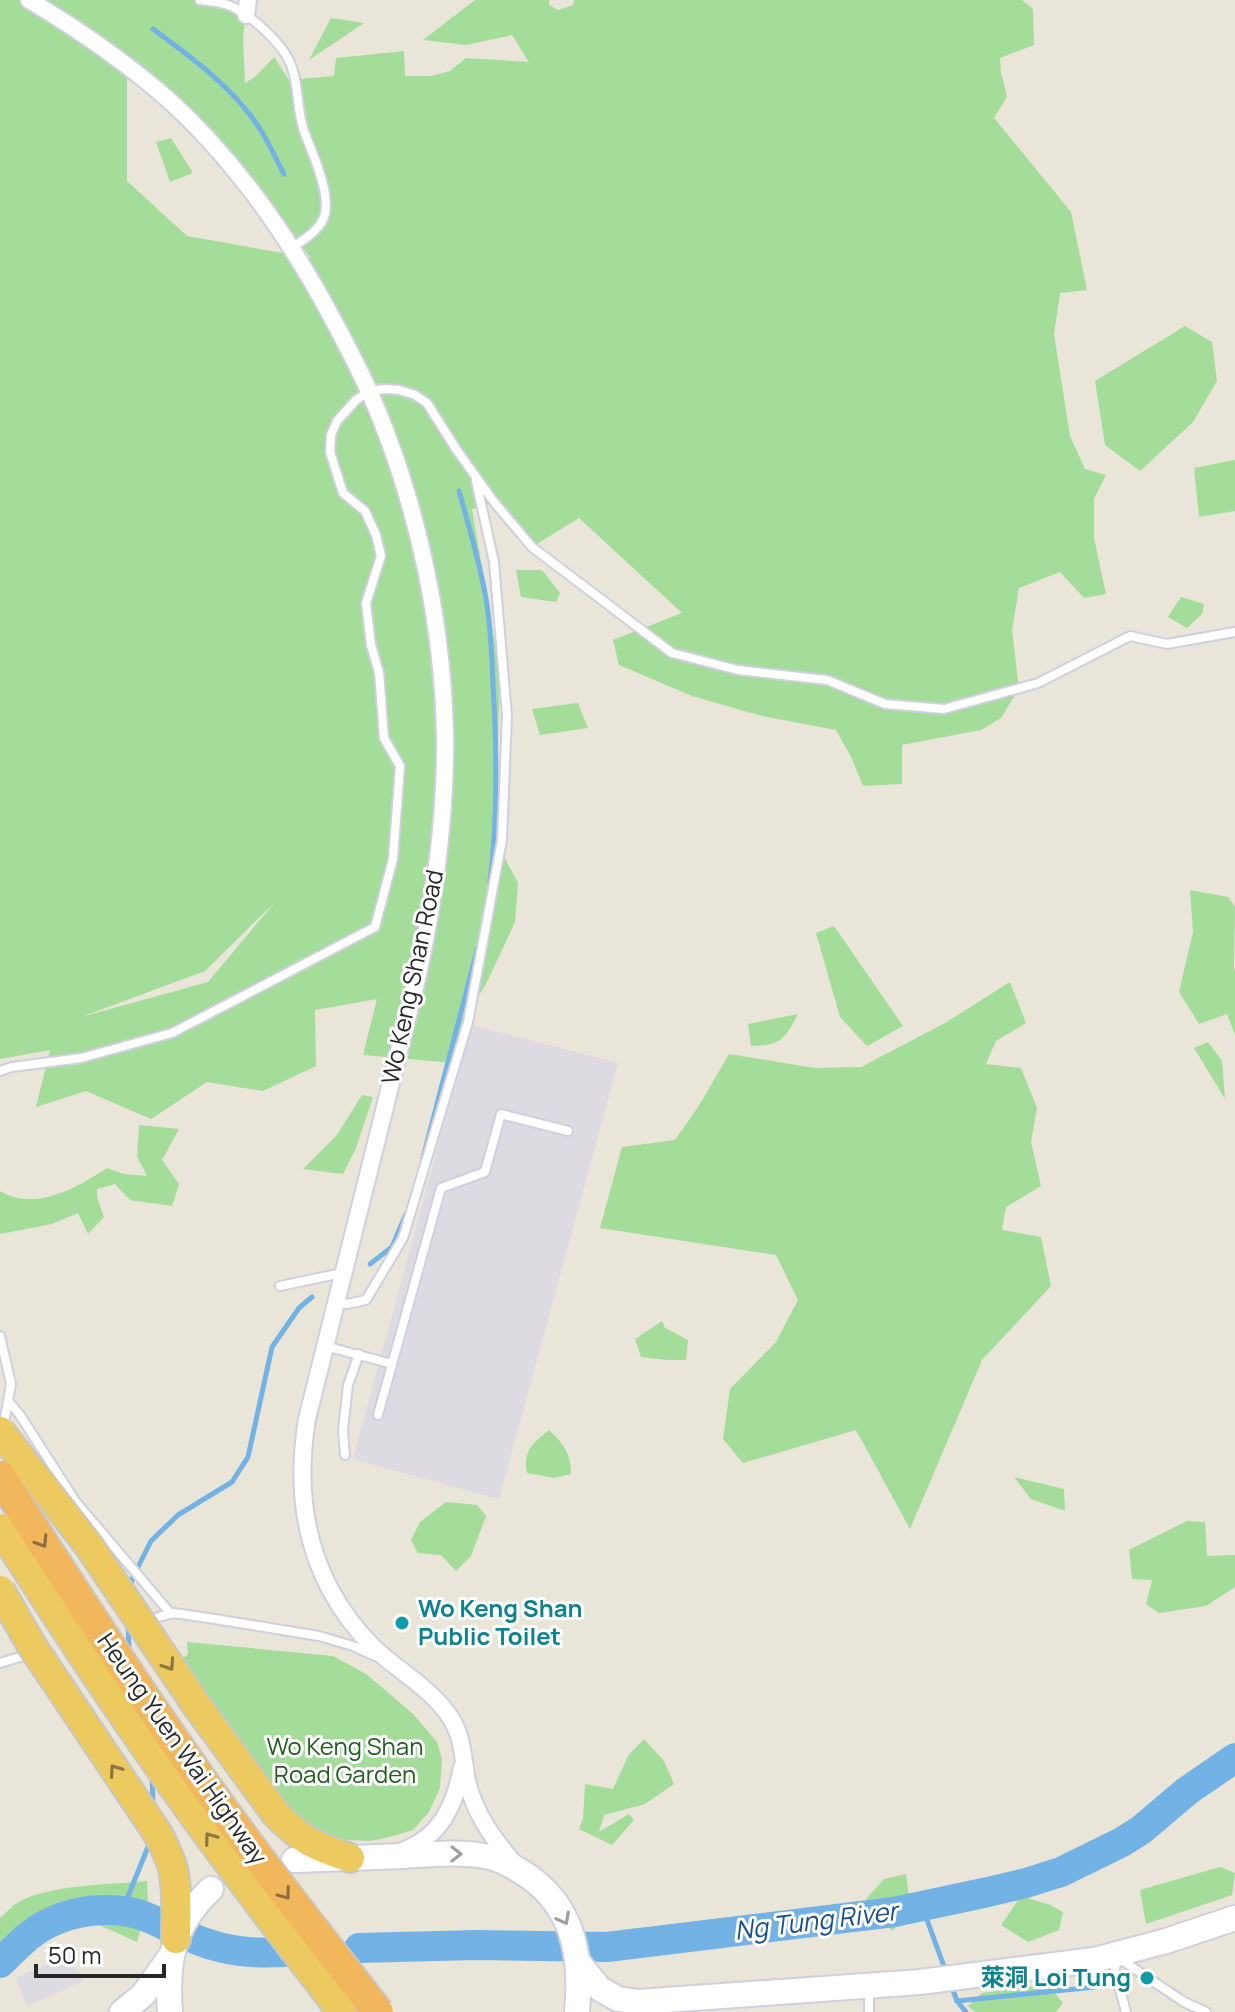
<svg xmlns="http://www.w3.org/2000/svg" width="1235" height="2012" viewBox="0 0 1235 2012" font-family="Manrope,'Noto Sans SC',sans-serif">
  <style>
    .industrial { fill: #dddae1 }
    .green { fill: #a4dc99; fill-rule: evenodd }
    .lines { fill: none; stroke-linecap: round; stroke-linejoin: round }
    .stream { stroke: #73b2e5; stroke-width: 5 }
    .river { stroke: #73b2e5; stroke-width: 30 }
    .service-casing { stroke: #cfcfdf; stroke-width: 12 }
    .minor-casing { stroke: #cfcfdf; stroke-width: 20 }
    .secondary-casing { stroke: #cfcfdf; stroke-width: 28 }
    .trunk-casing { stroke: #c7c7c7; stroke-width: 32 }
    .service { stroke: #fff; stroke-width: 8 }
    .minor { stroke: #fff; stroke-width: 16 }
    .secondary { stroke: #fff; stroke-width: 24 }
    .trunk { stroke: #ecca5f; stroke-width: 28 }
    .trunk-bridge-casing { stroke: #c7c7c7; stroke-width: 32; stroke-linecap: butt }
    .motorway-bridge-casing { stroke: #c7c7c7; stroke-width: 34; stroke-linecap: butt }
    .trunk-bridge { stroke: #ecca5f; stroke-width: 28 }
    .motorway-bridge { stroke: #f2b75c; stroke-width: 30 }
    .oneway { stroke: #8c6f42 }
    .oneway2 { stroke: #8a7843 }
    .oneway3 { stroke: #9e9e9e }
    .culture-dot { fill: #0f9aa8; stroke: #fff; stroke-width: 3 }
    .labels { text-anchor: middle; stroke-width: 6; stroke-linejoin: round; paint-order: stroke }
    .street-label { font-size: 24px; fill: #272727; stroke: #fff }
    .culture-label { font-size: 24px; font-weight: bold; fill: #0d838f; stroke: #fff; text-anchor: start }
    .park-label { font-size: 24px; fill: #205d1e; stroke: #fff }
    .water-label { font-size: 26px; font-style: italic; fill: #164f8c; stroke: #fff }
  </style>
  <rect width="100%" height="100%" fill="#e9e5d9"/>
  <g class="industrial">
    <path d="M471,1025L618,1063L499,1499L353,1459Z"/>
    <path d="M57,1960L77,1970L83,1981L27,2006L16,1978Z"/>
  </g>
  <g class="green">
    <path d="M0,0H193L246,15L243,37L245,83L255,77L274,57L289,80L334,76L336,58L404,51L405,76H431L450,71L466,58L529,62L512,35L466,45L423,40L475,0H549V5L558,10L573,5L574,0H1022L1033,9L1034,45L1000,58L1001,72L1007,97L994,118L1071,212L1087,290L1060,293L1054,334L1070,436L1085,469L1106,475L1094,499V538L1106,594L1084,598L1060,572L1019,588L1012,630L1019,689L1001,718L981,730L902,745V784L863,786L851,757L836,730L762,716L692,696L619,665L613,640L682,613L579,518L532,547L449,433L494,502L472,509L500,674L495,840L518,883L515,922L487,982L464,1020L453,1063L363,1055L377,999L315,1010L316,1066L263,1091L207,1082L151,1119L86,1091L36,1107L50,1050L0,1059ZM127,63L244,171L311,258L187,236L127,181ZM275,902L208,982L81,1017L205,971Z"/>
    <path d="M331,18L364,23L309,60Z"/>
    <path d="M171,138L193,173L170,182L156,142Z"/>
    <path d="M1185,326L1212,342L1217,381L1193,422L1140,471L1105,445L1095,381Z"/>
    <path d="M1235,460V511L1199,517L1194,468Z"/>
    <path d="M516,570H542L560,593L556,602L521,597Z"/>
    <path d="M1181,597L1204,604L1202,614L1187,628L1168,617Z"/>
    <path d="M578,703L588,728L540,735L532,709Z"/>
    <path d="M1190,890L1228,897L1235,907L1234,969L1235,971V1035L1227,1014L1199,1024L1179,992L1193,932Z"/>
    <path d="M834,926L903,1026L867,1046L840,1017L816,933Z"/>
    <path d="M1010,982L1026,1023L996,1041L986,1064L1021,1068L1037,1108L1031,1142L1041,1186L1006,1207L1002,1230L1041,1237L1051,1286L982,1360L910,1529L856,1430L743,1463L723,1439L730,1389L776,1342L798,1300L776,1255L600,1228L622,1147L675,1140L700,1104L729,1054L815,1068L861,1067L945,1023Z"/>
    <path d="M798,1014C785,1039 780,1046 751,1046L748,1024Z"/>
    <path d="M1208,1042L1222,1061L1225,1099L1194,1048Z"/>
    <path d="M362,1095L373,1097L356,1148L343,1174L303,1169L337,1135Z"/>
    <path d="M139,1125L179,1129L162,1160L179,1184L172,1206L130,1200L115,1184L97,1189V1197L104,1217L88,1234L78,1213L52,1224L0,1234V1191C36,1212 76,1188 107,1168L124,1174L147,1176L137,1156Z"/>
    <path d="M662,1321L665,1328L688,1340L686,1360H668L641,1357L635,1339Z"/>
    <path d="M549,1430C562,1442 572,1455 571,1474L554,1478L527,1473C523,1450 533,1443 549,1430Z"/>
    <path d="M1014,1477L1064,1489L1065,1511L1031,1499Z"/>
    <path d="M446,1502L477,1505L486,1516L471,1556L456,1571L441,1555L418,1553L411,1540L420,1522Z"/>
    <path d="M1187,1521L1205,1522L1207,1556L1235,1555V1587L1206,1606L1159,1613L1146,1604L1152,1580L1132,1579L1129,1550Z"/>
    <path d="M187,1642L333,1656L366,1674L413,1714L437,1742L442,1759L440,1788L429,1812L413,1830L386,1838L370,1841L348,1840L332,1836L306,1824L287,1808L180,1661L188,1654Z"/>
    <path d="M644,1739L664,1761L674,1784L645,1804L604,1815L599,1832L629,1814L634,1820L612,1845L579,1829L583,1819L585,1784L613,1789L628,1756Z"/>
    <path d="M1220,1867L1235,1873L1232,1895L1146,1924L1140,1890Z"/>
    <path d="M906,1874C910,1899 910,1913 892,1931L866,1899L884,1879Z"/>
    <path d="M147,1881L148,1905L137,1942L97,1924L77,1926L35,1937L17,1966L0,1978V1918C5,1914 9,1909 14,1905C44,1884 110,1885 147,1881Z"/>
    <path d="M1021,1896L1050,1905L1063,1912L1059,1930L1028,1942L1001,1925Z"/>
    <path d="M1035,1986H1049L1063,2003L1056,2012H975L968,2006L982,1993Z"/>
  </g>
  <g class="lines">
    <g class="stream">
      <path d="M153,29C191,57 234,88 260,129C269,143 276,159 284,174"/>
      <path d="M459,491C469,527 480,563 486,599C491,627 492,657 493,685C497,751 498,817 490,882"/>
      <path d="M423,1158L478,947"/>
      <path d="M370,1264L392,1247L406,1214"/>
      <path d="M131,1588L132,1579L151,1541L178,1515L232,1482L248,1457L272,1347L299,1308L312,1297"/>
      <path d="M128,1622L129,1652"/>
      <path d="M152,1774L153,1804"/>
      <path d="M922,1906L946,1972"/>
      <path d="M122,1911L150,1842"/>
      <path d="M951,1985L957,2001L966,2012"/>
      <path d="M957,2001L1095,1987"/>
    </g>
    <g class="river">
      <path d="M359,1948L476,1945L607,1947L894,1912L988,1892L1026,1883L1061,1872L1122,1842L1141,1830L1187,1791L1235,1758"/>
      <path d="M0,1963C15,1949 29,1933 47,1924C74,1910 109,1906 138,1914C163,1922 186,1938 212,1945C237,1953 260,1953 285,1952"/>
    </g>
    <g class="service-casing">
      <g id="service">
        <path d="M200,0C208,1 217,2 225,4C249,12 287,46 293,71C299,91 297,111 304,131C312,153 330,190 325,214C321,230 304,239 292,248"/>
        <path d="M0,1071L12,1067L81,1058L172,1033L375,927L393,859L400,766L384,738L379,672L371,645L366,603L381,556L376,535L365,511L343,493L330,452L331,435L337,421L356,400L369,391L384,389L399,390L415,395L427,403L456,449L494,502L532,547L672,653L738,670L827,680L885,704L944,709L1038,683L1130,636L1167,644L1235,632"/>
        <path d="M280,1286L342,1273"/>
        <path d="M336,1302L347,1304L366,1300L403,1238L468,1022L502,840L507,716L494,562L476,481"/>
        <path d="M0,1336L11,1384L3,1429"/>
        <path d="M325,1346L392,1364"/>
        <path d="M8,1401L20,1415L75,1501L171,1614"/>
        <path d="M378,1415L441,1188L485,1172L501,1114L568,1131"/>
        <path d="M345,1455L343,1430L348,1385L359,1354"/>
        <path d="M147,1620L174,1613L215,1619L319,1636L353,1646L375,1656"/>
        <path d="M0,1663L30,1654"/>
        <path d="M1116,1957L1115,1970L1126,2012"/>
        <path d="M1120,1959L1184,2002L1206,2012"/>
        <path d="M869,1989V2012"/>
      </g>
    </g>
    <g class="minor-casing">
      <g id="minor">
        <path d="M29,0C79,30 127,63 171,102C236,162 288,236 330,314C348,348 366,381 380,417C420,517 443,628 445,736C446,816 435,896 418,975L307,1419C293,1505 310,1584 374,1648C398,1671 431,1688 450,1717C463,1736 463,1759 467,1781C475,1814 493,1839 515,1864"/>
        <path d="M246,15L248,0"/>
        <path d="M402,1851C441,1837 455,1805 462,1767"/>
      </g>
    </g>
    <g class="secondary-casing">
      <g id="secondary">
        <path d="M294,1860C331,1859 368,1857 404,1856C433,1854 462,1851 490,1857C503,1860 516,1868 528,1876C575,1909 582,1958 577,2012"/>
        <path d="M578,1962L600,1989L618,1999L638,2002L751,1994L920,1982L1094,1960L1166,1941L1235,1918"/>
        <path d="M122,2012L143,1995L170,1957"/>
        <path d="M170,2012C166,1961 173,1925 211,1889"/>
      </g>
    </g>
    <g class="trunk-casing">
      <g id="trunk">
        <path d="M197,1706L276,1814C301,1840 316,1847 350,1858"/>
        <path d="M158,1834C164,1846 170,1857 173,1869C178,1892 176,1916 176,1939"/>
      </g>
    </g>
    <use href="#service" class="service"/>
    <use href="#minor" class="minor"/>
    <use href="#secondary" class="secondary"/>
    <use href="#trunk" class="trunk"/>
    <g class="trunk-bridge-casing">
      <g id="trunk-bridge">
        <path d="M0,1431L89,1546L197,1706"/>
        <path d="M0,1528C57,1617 115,1706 177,1792C230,1867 286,1939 342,2012"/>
        <path d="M0,1590L32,1646L158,1834"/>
      </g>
    </g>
    <g class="motorway-bridge-casing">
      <path id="motorway-bridge" d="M0,1476C64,1577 129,1677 198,1775C255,1856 317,1934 378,2012"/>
    </g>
    <use href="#trunk-bridge" class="trunk-bridge"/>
    <use href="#motorway-bridge" class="motorway-bridge"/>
  </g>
  <defs><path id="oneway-chevron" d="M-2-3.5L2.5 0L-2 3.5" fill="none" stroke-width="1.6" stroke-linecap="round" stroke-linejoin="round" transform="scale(2)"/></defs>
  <g class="oneway">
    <use href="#oneway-chevron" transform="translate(42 1542) rotate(58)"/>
    <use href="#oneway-chevron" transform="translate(285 1894) rotate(53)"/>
  </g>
  <g class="oneway2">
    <use href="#oneway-chevron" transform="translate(169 1665) rotate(56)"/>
    <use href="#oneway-chevron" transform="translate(115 1770) rotate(-125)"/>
    <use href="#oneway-chevron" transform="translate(210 1838) rotate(-126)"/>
  </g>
  <g class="oneway3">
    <use href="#oneway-chevron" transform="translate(456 1854) rotate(1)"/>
    <use href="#oneway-chevron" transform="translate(564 1919) rotate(62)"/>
  </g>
  <g class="culture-dot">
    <circle cx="402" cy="1623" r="8"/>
    <circle cx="1147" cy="1978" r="8"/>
  </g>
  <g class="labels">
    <g class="street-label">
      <text transform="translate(413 977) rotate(-78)" y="8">Wo Keng Shan Road</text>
      <text transform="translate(182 1749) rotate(55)" y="8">Heung Yuen Wai Highway</text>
    </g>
    <g class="culture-label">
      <text x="418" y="1617">Wo Keng Shan<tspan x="418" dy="28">Public Toilet</tspan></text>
      <text x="1131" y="1986" text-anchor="end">萊洞 Loi Tung</text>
    </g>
    <g class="park-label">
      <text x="345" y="1755">Wo Keng Shan<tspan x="345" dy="28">Road Garden</tspan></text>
    </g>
    <g class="water-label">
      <text transform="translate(816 1921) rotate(-7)" y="9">Ng Tung River</text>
    </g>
  </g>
  <path d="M36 1964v12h128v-12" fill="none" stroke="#272727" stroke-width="4"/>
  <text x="48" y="1964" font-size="24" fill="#272727" stroke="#ffffff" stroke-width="6" paint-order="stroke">50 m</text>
</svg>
